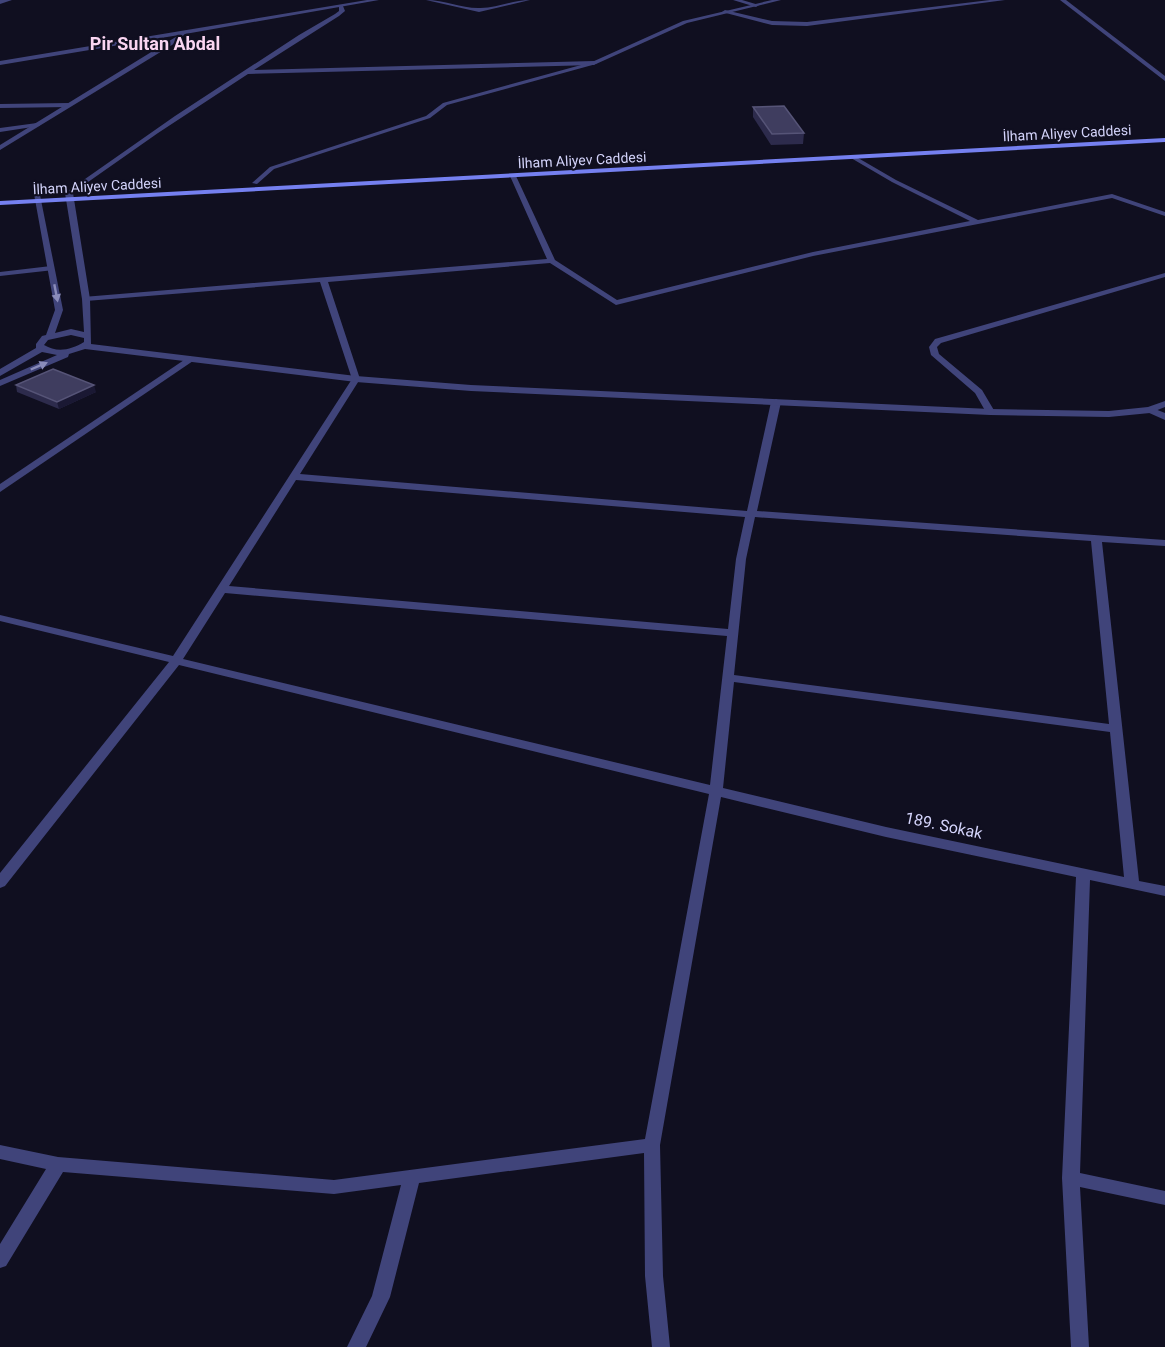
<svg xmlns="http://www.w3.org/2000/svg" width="1165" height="1347" viewBox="0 0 1165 1347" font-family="Roboto,sans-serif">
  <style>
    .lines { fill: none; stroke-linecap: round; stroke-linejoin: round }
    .service { fill: #40447a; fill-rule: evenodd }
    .minor { fill: #40447a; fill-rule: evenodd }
    .tertiary { fill: #40447a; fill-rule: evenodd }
    .secondary { fill: #7580f0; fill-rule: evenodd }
    .wall { fill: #2d2b4c }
    .shaded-wall { fill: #1a1833 }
    .building { fill: #3f3d5f; stroke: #565477; stroke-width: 1.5 }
    .oneway { fill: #8a8cba }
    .labels { text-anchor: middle; stroke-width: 4.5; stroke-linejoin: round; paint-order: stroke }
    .far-street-label { font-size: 14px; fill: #d3d3fa; stroke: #100f20 }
    .street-label { font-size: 16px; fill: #d3d3fa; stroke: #100f20 }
    .far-district-label { font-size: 18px; font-weight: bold; fill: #fad5f1; stroke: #100f20 }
  </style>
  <rect width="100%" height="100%" fill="#100f20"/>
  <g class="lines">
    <g class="service">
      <path d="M426,0C444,0 461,8 478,8C495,9 512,0 530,0L479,12Z"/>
      <path d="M733,0H742L759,5L756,7Z"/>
      <path d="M990,0H1005L807,26L772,25L722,12L725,10L772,21L807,22Z"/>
      <path d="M339,6H343L345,11L339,16L254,70L594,61L597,63L594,65L248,74L158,133L71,194L65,193L175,116L299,35L335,14L339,11Z"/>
      <path d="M0,104L69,103L72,105L69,107L0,108Z"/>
      <path d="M37,123L40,125L39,126L0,132V128Z"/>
    </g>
    <g class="minor">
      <path d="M0,0H12L0,4Z"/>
      <path d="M367,0H379L185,34L172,45L0,150V145L179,35L0,65V61Z"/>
      <path d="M772,0H781L687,23L596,64L447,105L430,118L274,169L257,184L252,183L270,167L426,116L443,103L592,62L683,21Z"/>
      <path d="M1060,0H1066L1165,76V81Z"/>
      <path d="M853,155L896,180L978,220L1112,194L1165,212V216L1112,198L813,256L616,305L550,263L328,282L360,379L300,474L747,511L771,402L776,399L781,402L757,511L1165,540V546L1102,542L1139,881L1165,886V896L1090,880L1080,1173L1165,1191V1205L1080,1187L1089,1347H1071L1062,1178L1076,877L886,837L721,797L660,1145L663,1276L670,1347H652L645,1276L644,1153L419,1183L390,1297L366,1347H347L372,1296L401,1185L334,1194L63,1172L6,1266L0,1268V1244L46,1169L0,1159V1145L58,1157L334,1180L645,1139L709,794L179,665L5,886L0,888V873L169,662L0,621V615L173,656L352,379L320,282L86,301H83V297L547,259L510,176L513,174L516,176L555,260L617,300L813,252L970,221L892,182L851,158V156ZM296,480L745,517L736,559L728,629L229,586ZM755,517L1091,541L1109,724L734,675L746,559ZM225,593L727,636L710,785L183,659ZM734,682L1110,732L1124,877L886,827L723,788Z"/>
      <path d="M51,266H54V270L0,276V272Z"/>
      <path d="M1165,273V277L941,343L937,347L939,354L982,390L995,412L993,414H987L975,393L931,355L929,347L935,339Z"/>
      <path d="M190,356L194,359L193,361L0,492V484Z"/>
      <path d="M1150,407L1165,413V420L1147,412V408Z"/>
    </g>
    <path class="tertiary" d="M69,191L73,193L90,299L91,344L356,376L471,385L990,409L1109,411L1148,407L1165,401V407L1150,413L1109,417L990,415L471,391L356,382L85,349L69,354L68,357L0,386V380L57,355L42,352L0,376V369L36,348V344L42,336L46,335L55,310L34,194L40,195L63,310L55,333L71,329L84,332L82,299L65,193ZM71,335L84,338V342C71,350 57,353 44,345L48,340Z"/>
    <path class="secondary" d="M1165,138V142L0,205V201Z"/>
  </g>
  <g class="wall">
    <path d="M753,107L804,133L803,144L771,145L753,117Z"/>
    <path d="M16,385L96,392L59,409L17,392Z"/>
  </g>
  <path class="shaded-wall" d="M94,385L96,392L59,409L57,402Z"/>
  <g class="building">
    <path d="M784,106L804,133L772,134L753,107Z"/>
    <path d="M53,369L94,385L57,402L16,385Z"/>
  </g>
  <defs><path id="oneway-solid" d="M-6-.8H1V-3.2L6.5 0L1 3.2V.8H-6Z" transform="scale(1.5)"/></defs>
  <g class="oneway">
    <use href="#oneway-solid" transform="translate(56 293) rotate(79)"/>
    <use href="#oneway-solid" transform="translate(39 366) rotate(-23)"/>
  </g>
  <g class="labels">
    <g class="far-street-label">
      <text transform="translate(1067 133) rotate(-3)" y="5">İlham Aliyev Caddesi</text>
      <text transform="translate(582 160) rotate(-3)" y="5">İlham Aliyev Caddesi</text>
      <text transform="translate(97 186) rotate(-3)" y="5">İlham Aliyev Caddesi</text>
    </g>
    <g class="street-label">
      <text transform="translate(944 825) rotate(12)" y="6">189. Sokak</text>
    </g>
    <g class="far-district-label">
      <text x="155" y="50">Pir Sultan Abdal</text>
    </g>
  </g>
</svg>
